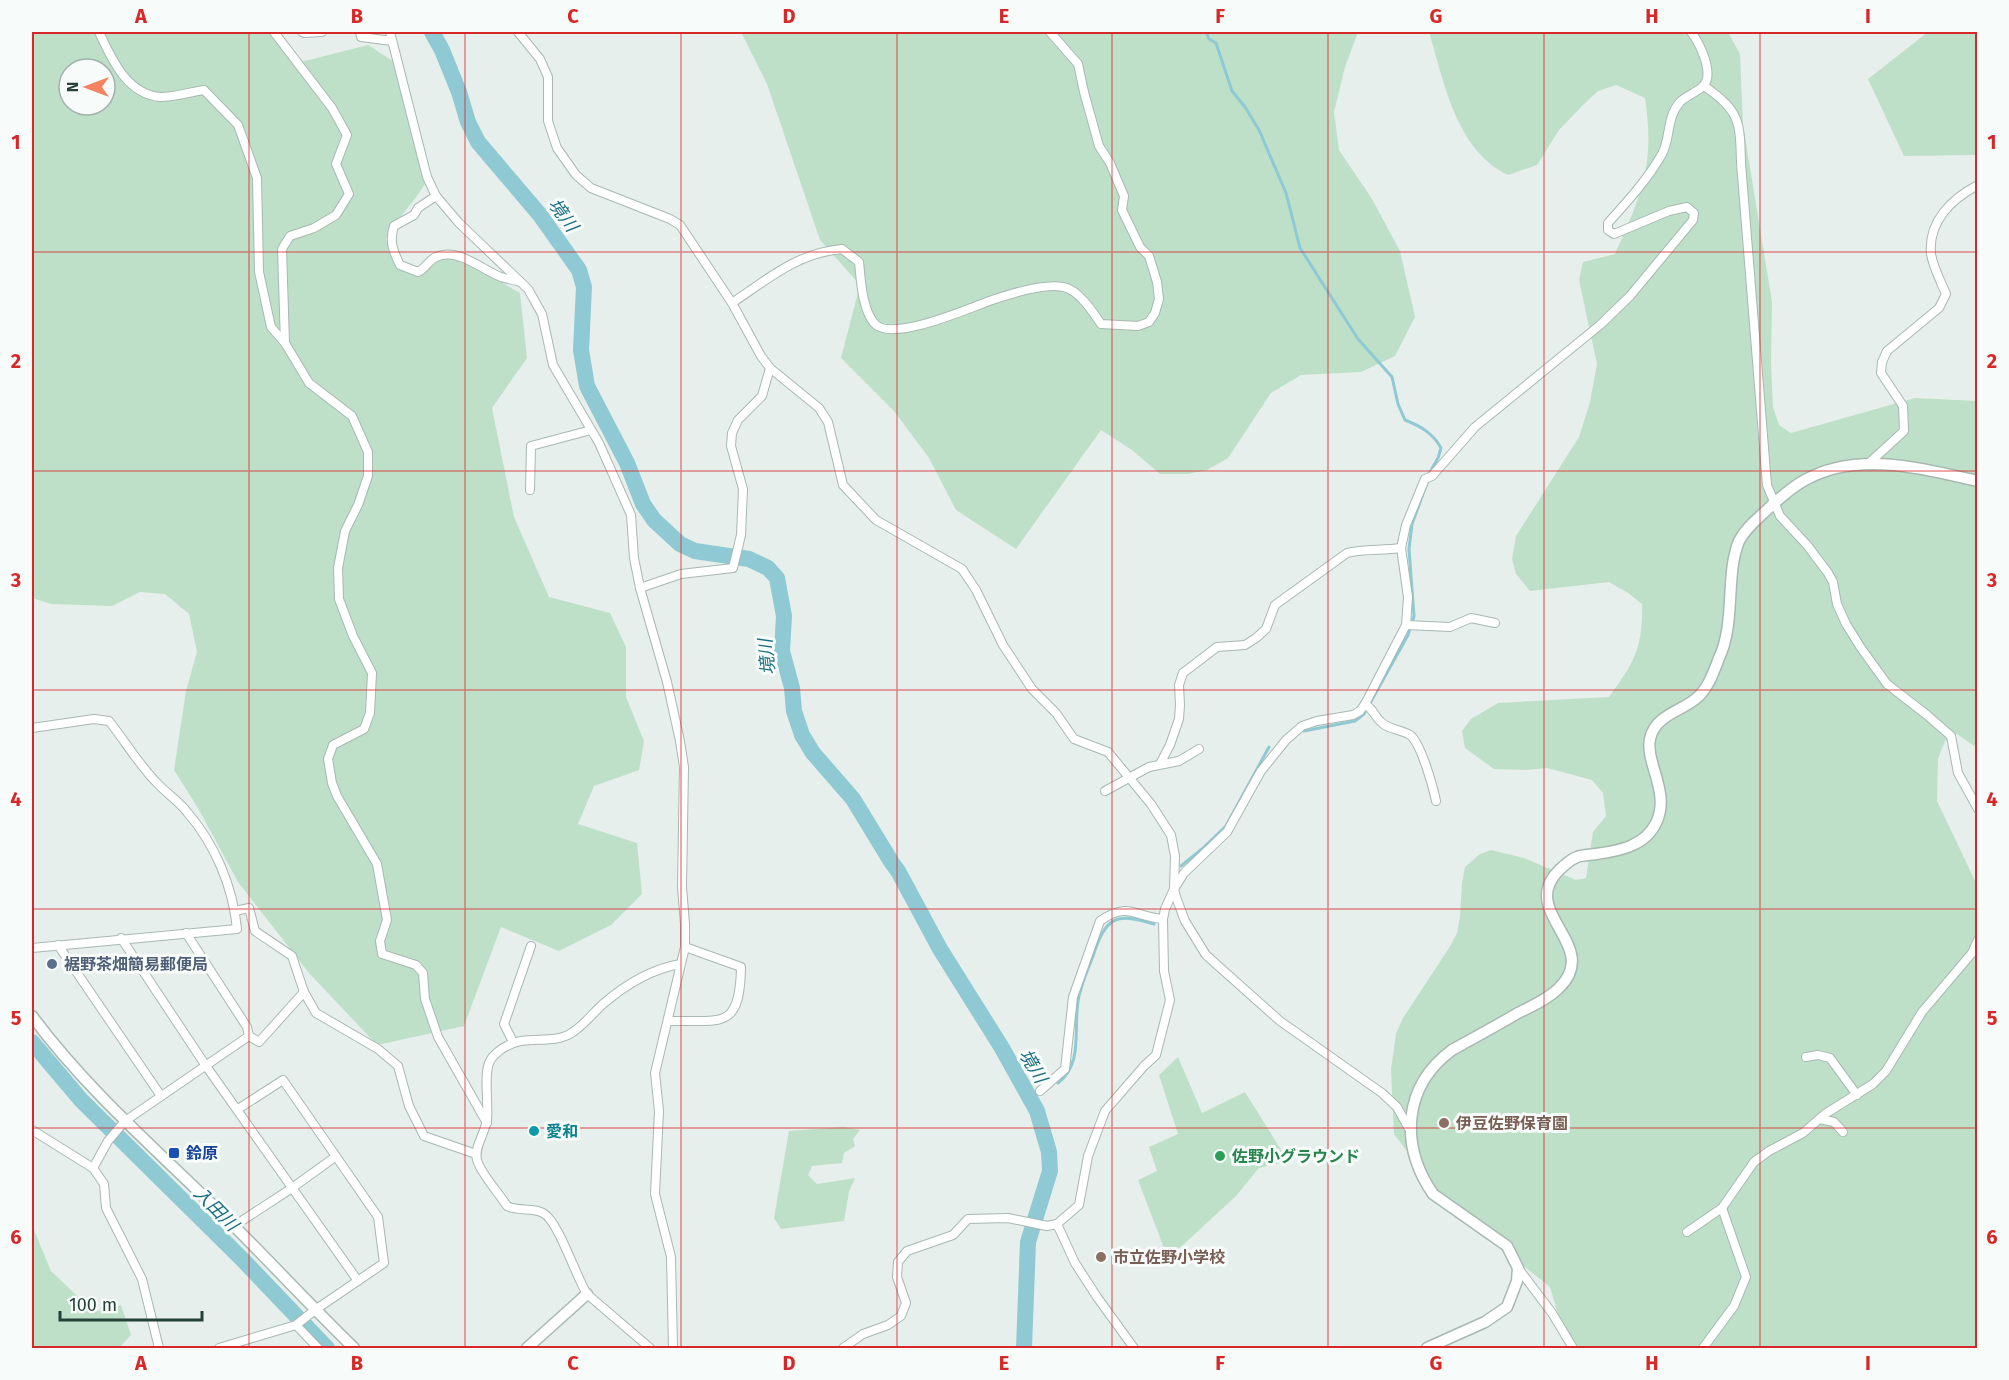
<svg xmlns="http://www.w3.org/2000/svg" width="2009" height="1380" viewBox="0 0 2009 1380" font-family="'Fira Sans','Noto Sans JP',sans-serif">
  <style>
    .green { fill: #bfe0c8; fill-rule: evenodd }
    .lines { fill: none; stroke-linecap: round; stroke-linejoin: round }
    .stream { stroke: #8ec9d4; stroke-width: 3 }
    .river { stroke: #8ec9d4; stroke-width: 16 }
    .minor-casing { stroke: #a8b8b2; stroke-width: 10 }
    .tertiary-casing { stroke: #a8b8b2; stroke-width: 13 }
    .minor { stroke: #fff; stroke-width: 8 }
    .tertiary { stroke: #fff; stroke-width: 10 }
    .grid { fill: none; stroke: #d62828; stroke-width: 1.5; stroke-opacity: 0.55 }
    .service-dot { fill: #5c6f8a; stroke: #f7fbf9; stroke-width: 2 }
    .education-dot { fill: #8d6e63; stroke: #f7fbf9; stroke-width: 2 }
    .culture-dot { fill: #0f9aa8; stroke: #f7fbf9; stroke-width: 2 }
    .transit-dot { fill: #1a4fb4; stroke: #f7fbf9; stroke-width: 2 }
    .leisure-dot { fill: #2e9e5b; stroke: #f7fbf9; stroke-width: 2 }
    .labels { text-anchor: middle; stroke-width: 6; stroke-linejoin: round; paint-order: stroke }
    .service-label { font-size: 16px; font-weight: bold; fill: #4e5e75; stroke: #f7fbf9; text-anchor: start }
    .education-label { font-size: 16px; font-weight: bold; fill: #785e54; stroke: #f7fbf9; text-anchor: start }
    .culture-label { font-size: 16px; font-weight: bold; fill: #0d838f; stroke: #f7fbf9; text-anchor: start }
    .transit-label { font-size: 16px; font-weight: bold; fill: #164399; stroke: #f7fbf9; text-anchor: start }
    .leisure-label { font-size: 16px; font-weight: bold; fill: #27864d; stroke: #f7fbf9; text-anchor: start }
    .water-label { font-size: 18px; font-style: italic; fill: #1c6f80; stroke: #f7fbf9 }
    .neatline { fill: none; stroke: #d62828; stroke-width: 2 }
    .grid-label { font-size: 20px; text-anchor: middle; font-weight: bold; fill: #d62828 }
  </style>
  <rect width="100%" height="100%" fill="#e6efeb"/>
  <g class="green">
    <path d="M32,32H269L297,63L368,45L393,61L425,184C413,204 396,219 386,239L396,265L418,276L438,256L458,257L520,293L527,358L492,408L514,517L549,597L610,613L626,647V697L644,741L639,770L594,786L578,824L637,843L642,894L611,925L559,951L501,927L464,1026L377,1045L309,973L238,882L198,808L174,770L186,691L197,652L189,614L165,594L140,592L112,606L51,604L32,598ZM69,69H105V105H69Z"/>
    <path d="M741,32H1358L1345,67L1334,112L1339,150L1372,199L1400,251L1415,317L1395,356L1361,372L1301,375L1271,393L1228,458L1207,470L1188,474H1160L1132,450L1101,430L1016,549L956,510L929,458L894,411L841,358L860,285L820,240L767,84Z"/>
    <path d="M1429,32H1728L1740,54L1743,125L1772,302L1771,362L1773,407L1779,425L1791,433L1915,398L1977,401V748L1957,734L1945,741L1938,759L1937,801L1977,885V1348H1568L1550,1287L1446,1204L1394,1134L1391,1069L1396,1034L1403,1018L1449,948L1457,933L1460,917L1462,883L1465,867L1480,854L1491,850L1524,858L1576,880L1586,878L1593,832L1606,816L1603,793L1592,780L1547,768L1526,770L1494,769L1465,748L1462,731L1471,719L1498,703L1609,697C1634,663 1643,648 1642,604L1628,593L1609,582L1530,591L1516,574L1512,559L1516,536L1579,437L1590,402L1597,364L1579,280L1583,262L1615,254C1642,194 1655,164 1645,98L1616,85L1598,91L1583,105L1559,130L1537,165L1508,175C1456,150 1444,82 1429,32Z"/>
    <path d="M1928,32H1977V155L1904,156L1868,79Z"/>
    <path d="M1178,1057L1202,1113L1245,1092L1283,1153L1293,1160L1259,1168L1236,1196L1171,1256L1164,1248L1138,1180L1157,1171L1149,1147L1178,1134L1159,1075Z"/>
    <path d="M844,1127L860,1130L853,1139L855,1146L844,1153L842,1163L812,1166L808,1175L817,1184L855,1178L849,1192L844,1221L781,1229L774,1218L789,1131Z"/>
    <path d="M32,1225L51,1271L94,1312L121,1305L131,1335L119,1348H32Z"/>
  </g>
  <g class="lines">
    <g class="stream">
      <path d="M1206,32L1209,39L1216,43L1232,91L1245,107L1259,130L1286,193L1300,248L1358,339L1392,377L1398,404L1405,420C1420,426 1433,433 1441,448L1438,458L1429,474"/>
      <path d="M1304,731L1355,721L1364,714L1408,635L1414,616L1409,549L1412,524L1427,483"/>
      <path d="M1181,866L1202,849L1226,826L1269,747"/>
      <path d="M1058,1083C1085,1062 1072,1026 1079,996C1082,982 1088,969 1093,956C1106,917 1115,912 1154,924"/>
      <path d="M1032,1103L1035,1101"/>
    </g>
    <g class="river">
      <path d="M432,32L442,50L459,92L468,122L478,142L540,215L579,270L584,287L581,350L587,386L627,463L643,504L654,520L680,544L695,551L749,559L768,568L777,578L784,616L782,651L792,688L794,711L802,735L813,753L853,799L892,863L898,871L940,949L1002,1048L1037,1111L1049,1152L1050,1171L1028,1242L1024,1348"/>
      <path d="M32,1042L81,1100L241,1258L327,1348"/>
    </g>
    <g class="minor-casing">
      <g id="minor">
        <path d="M99,32C111,58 127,95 161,97C175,97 190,92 204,90L238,125L257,178L259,272L271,327L285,343L309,383L352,416L368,452V476L358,505L345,531L338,568L339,599L353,636L372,673L370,713L364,729L333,745L328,759L332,783L337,796L377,864L387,920L380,941L382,954L416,965L423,973L425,999L438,1037L487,1123"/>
        <path d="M274,32L332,108L347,135L336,164L349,194L336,215L314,228L290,236L282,249L285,343"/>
        <path d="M302,32L304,33L322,32"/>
        <path d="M360,32L361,37L392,41"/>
        <path d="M390,32L427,177L436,196L459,223L528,289L542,314L553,365L599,443L631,515L634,558L640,588L667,682L680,741L684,767L682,887L685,924V947L655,1073L659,1111L655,1194L671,1257L673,1348"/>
        <path d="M518,32L540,59L548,77V121L557,148L576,175L591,188L670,219L680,225L732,303L761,356L770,368L819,408L828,422L843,485L876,520L962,569L976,590L1003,645L1032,689L1056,713L1074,739L1108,752L1151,804L1171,835L1175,856L1174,889L1176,897L1185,921L1206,955L1280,1021L1382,1093L1397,1107L1411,1132"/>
        <path d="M1704,86C1740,111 1740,121 1741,163L1767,485L1780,516L1807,545L1828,573L1833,582L1837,604L1846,624L1861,648L1887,684L1927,715L1951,736L1958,773L1978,809"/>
        <path d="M436,196L418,208L414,215L394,226C389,241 393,251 400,265L418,272C425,269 429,260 436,257C458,247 482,270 501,277C507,279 514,280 520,282"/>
        <path d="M732,303C768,279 797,253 842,249L859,262C861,281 862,308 874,323C891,344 973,306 995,299C1013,293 1045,283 1063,287C1078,289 1093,312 1101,324L1138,326L1149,322L1155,313L1159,299L1157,282L1149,256L1140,247L1122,210L1124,196L1110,163L1099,146L1084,92L1078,64L1050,32"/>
        <path d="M1868,464L1904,431L1903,406L1881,373L1882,362L1887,351L1939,308L1946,294C1941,282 1933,267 1931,254C1928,222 1951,199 1978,185"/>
        <path d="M530,490L531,446L591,430"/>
        <path d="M640,588L681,574L733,568L741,535L743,489L731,446L732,433L738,420L762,396L770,368"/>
        <path d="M1406,625L1450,627L1471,618L1495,623"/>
        <path d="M1365,704C1373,709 1374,715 1380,721C1388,730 1400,729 1410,735C1421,743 1433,787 1436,801"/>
        <path d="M32,728L94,719L109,721C125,741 139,765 157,783C166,793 179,801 187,812C215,844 233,887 237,929L32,948"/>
        <path d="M1160,764L1170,745L1179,719L1180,705L1179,685L1183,673L1217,647L1245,645L1256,638L1266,629L1275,605L1347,553C1364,548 1383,551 1401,548"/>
        <path d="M1105,791L1149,767L1179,761L1199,749"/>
        <path d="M235,911L249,908L255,931L292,956L304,992"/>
        <path d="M121,938L206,1066L358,1281"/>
        <path d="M58,945L161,1096"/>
        <path d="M668,1021C721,1020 740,1031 741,967L685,947"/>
        <path d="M249,1036L259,1042L304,992L316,1013L378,1049L398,1066L409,1106L424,1136L476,1154"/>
        <path d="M513,1042L504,1024L531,946"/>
        <path d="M1806,1057L1818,1055L1830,1058L1857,1095"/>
        <path d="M1040,1091L1065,1069L1073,997L1100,921C1128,901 1135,917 1163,919"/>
        <path d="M1820,1119L1834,1122L1843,1132"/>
        <path d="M32,1130L93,1168L104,1184L106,1208L142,1279L159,1348"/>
        <path d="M93,1168L108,1141L125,1121L249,1036L247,1027L186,933"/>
        <path d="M1057,1224L1075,1263L1097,1297L1134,1348"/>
        <path d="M234,1226L292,1188L335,1157"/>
        <path d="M1687,1232L1722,1208"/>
        <path d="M1518,1268L1552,1313L1573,1348"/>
        <path d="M296,1325L318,1348"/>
        <path d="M219,1348L296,1325L315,1310L384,1263L378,1217L283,1080L238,1109"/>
        <path d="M650,1348L587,1294C576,1277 558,1220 543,1213C532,1207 519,1212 507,1206C499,1193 481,1174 477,1160C474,1147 485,1133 487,1120C489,1105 483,1073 490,1061C492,1056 502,1048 507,1046C527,1034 553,1046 573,1032C585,1024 593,1013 603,1004C625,985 652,969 680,964"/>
        <path d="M843,1348L863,1334L888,1325L901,1316L906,1303L897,1277L898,1262L907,1251L953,1235L968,1219L1008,1218L1047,1226L1057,1224L1079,1205L1088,1156L1105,1111L1144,1066L1156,1055L1170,1000L1164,971L1163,919L1165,909L1174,889L1184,873L1227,832L1261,771L1286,740L1302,726L1317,721L1353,715L1360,711L1365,704L1406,625L1408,597L1401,548L1406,525L1425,479L1432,476L1475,427L1600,325L1630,296L1693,220L1694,213L1687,207L1669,211L1614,234L1608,230V223C1627,202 1648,179 1662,154C1671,137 1666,118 1680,102C1687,94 1704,91 1707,79C1710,65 1699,42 1691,32"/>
        <path d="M1703,1348L1734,1306L1746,1277L1722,1208L1754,1162L1769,1151L1803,1133L1825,1114L1873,1084L1886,1071L1922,1012L1972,953L1978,940"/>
      </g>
    </g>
    <g class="tertiary-casing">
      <g id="tertiary">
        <path d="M32,1016C90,1094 165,1157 233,1225C274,1266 313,1308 354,1348"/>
        <path d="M527,1348L587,1294"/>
        <path d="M1427,1348L1485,1322L1507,1307L1517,1281L1518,1268L1507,1246L1433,1194C1400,1146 1402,1087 1452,1050C1474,1038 1496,1026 1518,1013C1532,1006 1548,999 1559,988C1600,948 1528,917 1552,879C1556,872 1569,860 1577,857C1582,855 1590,855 1596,854C1619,851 1645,846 1656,823C1671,793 1645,763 1650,739C1655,714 1684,711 1699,696C1709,686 1714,671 1719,658C1736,622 1725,575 1739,541C1746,527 1760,517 1771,506C1782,496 1792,487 1805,480C1859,450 1922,469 1978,481"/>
      </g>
    </g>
    <use href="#minor" class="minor"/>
    <use href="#tertiary" class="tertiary"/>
  </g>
  <path class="grid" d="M249,32V1348M465,32V1348M681,32V1348M897,32V1348M1112,32V1348M1328,32V1348M1544,32V1348M1760,32V1348M32,252H1978M32,471H1978M32,690H1978M32,909H1978M32,1128H1978"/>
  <circle class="service-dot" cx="52" cy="964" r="6"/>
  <g class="education-dot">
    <circle cx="1444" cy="1123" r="6"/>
    <circle cx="1101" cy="1257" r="6"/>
  </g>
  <circle class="culture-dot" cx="534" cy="1131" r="6"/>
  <rect class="transit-dot" x="168" y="1147" width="12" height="12" rx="3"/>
  <circle class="leisure-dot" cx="1220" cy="1156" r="6"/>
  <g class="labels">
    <g class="service-label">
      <text x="64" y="970">裾野茶畑簡易郵便局</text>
    </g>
    <g class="education-label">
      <text x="1456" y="1129">伊豆佐野保育園</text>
      <text x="1113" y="1263">市立佐野小学校</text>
    </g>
    <g class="culture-label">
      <text x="546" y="1137">愛和</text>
    </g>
    <g class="transit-label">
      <text x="186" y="1159">鈴原</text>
    </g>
    <g class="leisure-label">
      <text x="1232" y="1162">佐野小グラウンド</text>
    </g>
    <g class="water-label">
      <text transform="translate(563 215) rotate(54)" y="6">境川</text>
      <text transform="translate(767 657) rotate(-96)" y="6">境川</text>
      <text transform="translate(1033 1066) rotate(59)" y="6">境川</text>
      <text transform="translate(216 1209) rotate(45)" y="6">入田川</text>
    </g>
  </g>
  <rect width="2009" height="1380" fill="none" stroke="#f7fbf9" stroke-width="66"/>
  <g transform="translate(87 87) rotate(270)"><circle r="28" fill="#f7fbf9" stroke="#a3b1ad" stroke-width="1.5"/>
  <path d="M0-4.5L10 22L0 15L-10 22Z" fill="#f4845f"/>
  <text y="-9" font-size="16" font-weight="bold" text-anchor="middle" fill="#24423a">N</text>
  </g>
  <path d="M60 1311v9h142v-9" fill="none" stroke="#24423a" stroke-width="3"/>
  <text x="69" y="1311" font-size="18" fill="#24423a" stroke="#f7fbf9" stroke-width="4.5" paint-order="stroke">100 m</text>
  <rect x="33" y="33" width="1943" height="1314" class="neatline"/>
  <g class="grid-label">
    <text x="141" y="23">A</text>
    <text x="357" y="23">B</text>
    <text x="573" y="23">C</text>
    <text x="789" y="23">D</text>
    <text x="1004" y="23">E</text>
    <text x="1220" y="23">F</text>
    <text x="1436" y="23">G</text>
    <text x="1652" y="23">H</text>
    <text x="1868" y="23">I</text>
    <text x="16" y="149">1</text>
    <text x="1992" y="149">1</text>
    <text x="16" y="368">2</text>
    <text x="1992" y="368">2</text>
    <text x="16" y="587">3</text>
    <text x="1992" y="587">3</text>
    <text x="16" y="806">4</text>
    <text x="1992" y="806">4</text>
    <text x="16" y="1025">5</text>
    <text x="1992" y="1025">5</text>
    <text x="16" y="1244">6</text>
    <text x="1992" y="1244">6</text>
    <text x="141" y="1370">A</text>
    <text x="357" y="1370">B</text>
    <text x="573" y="1370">C</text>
    <text x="789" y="1370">D</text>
    <text x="1004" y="1370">E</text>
    <text x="1220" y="1370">F</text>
    <text x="1436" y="1370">G</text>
    <text x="1652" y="1370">H</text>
    <text x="1868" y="1370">I</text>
  </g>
</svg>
